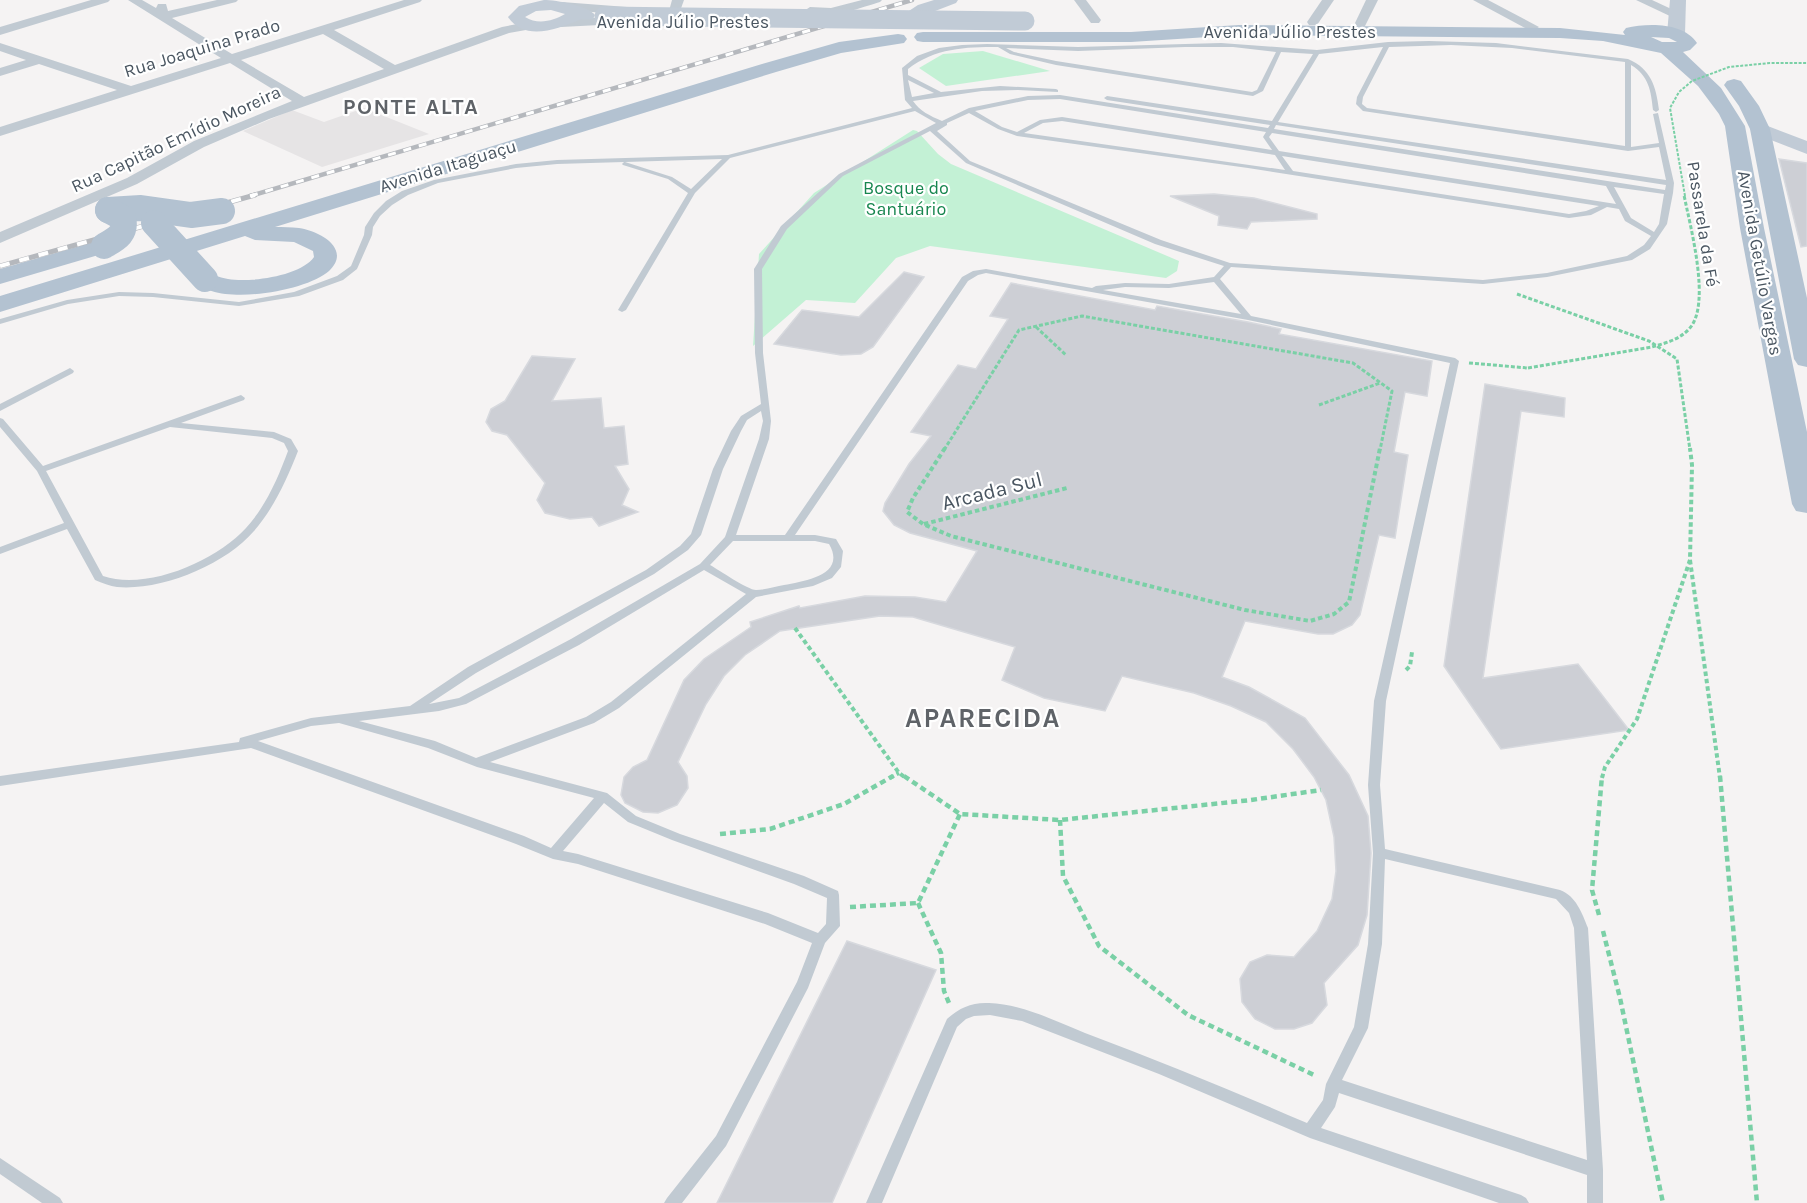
<svg xmlns="http://www.w3.org/2000/svg" width="1807" height="1203" viewBox="0 0 1807 1203" font-family="Karla,sans-serif">
  <style>
    .education { fill: #e6e4e5 }
    .green { fill: #c3f1d5 }
    .building { fill: #cdcfd5; stroke: #d7d9de; stroke-width: 1.5 }
    .lines { fill: none; stroke-linecap: round; stroke-linejoin: round }
    .path-far2 { stroke: #7ad0a6; stroke-width: 3; stroke-dasharray: 4 2; stroke-linecap: butt }
    .path-far1 { stroke: #7ad0a6; stroke-width: 4; stroke-dasharray: 4.5 3; stroke-linecap: butt }
    .path { stroke: #7ad0a6; stroke-width: 4.5; stroke-dasharray: 6 4; stroke-linecap: butt }
    .lane { fill: #c1cad2; fill-rule: evenodd }
    .street { fill: #c1cad2; fill-rule: evenodd }
    .secondary { fill: #c1cbd6; fill-rule: evenodd }
    .primary { fill: #b3c2d1; fill-rule: evenodd }
    .rail-far1-casing { stroke: #b5b8bd; stroke-width: 4.5 }
    .rail-casing { stroke: #b5b8bd; stroke-width: 5 }
    .rail-far1 { stroke: #fff; stroke-width: 3; stroke-dasharray: 8; stroke-linecap: butt }
    .rail { stroke: #fff; stroke-width: 4; stroke-dasharray: 10; stroke-linecap: butt }
    .path-bridge-far1 { stroke: #7ad0a6; stroke-width: 2; stroke-dasharray: 3 1.5; stroke-linecap: butt }
    .path-bridge { stroke: #7ad0a6; stroke-width: 3; stroke-dasharray: 4 2; stroke-linecap: butt }
    .secondary-bridge { stroke: #c1cbd6; stroke-width: 19 }
    .primary-bridge { stroke: #b3c2d1; stroke-width: 26 }
    .labels { text-anchor: middle; stroke-width: 4.5; stroke-linejoin: round; paint-order: stroke }
    .far-street-label { font-size: 18px; fill: #4a5661; stroke: #fff }
    .far-park-label { font-size: 18px; fill: #17864f; stroke: #fff }
    .street-label { font-size: 21px; fill: #4a5661; stroke: #fff }
    .far-district-label { font-size: 22px; font-weight: bold; letter-spacing: 1.5px; fill: #5f6368; stroke: #fff }
    .district-label { font-size: 27px; font-weight: bold; letter-spacing: 1.5px; fill: #5f6368; stroke: #fff }
  </style>
  <rect width="100%" height="100%" fill="#f5f3f3"/>
  <path class="education" d="M364,108L429,134L322,167L243,131L292,110L324,122Z"/>
  <g class="green">
    <path d="M983,51L1050,71L946,86L919,68L943,54Z"/>
    <path d="M913,130L917,131L938,154L951,164L1179,261L1177,271L1166,278L930,246L896,258L855,303L806,300L753,346L759,254L814,193Z"/>
  </g>
  <g class="building">
    <path d="M1779,159L1807,163V246L1801,247Z"/>
    <path d="M1214,194L1254,198L1317,214V219L1251,222L1247,229L1218,225L1219,216L1170,196Z"/>
    <path d="M904,272L924,277L873,347L861,354L841,355L774,344L802,310L859,317Z"/>
    <path d="M1011,283L1155,310L1157,306L1248,322L1281,329L1279,334L1432,361L1427,396L1405,392L1394,452L1408,455L1395,538L1379,535L1360,615L1352,625L1333,634H1318L1245,621L1222,677L1249,687L1305,718L1349,775L1368,816L1371,853L1367,915L1358,945L1324,983L1327,1005L1312,1023L1294,1029H1275L1255,1019L1242,1002L1240,979L1250,962L1267,955L1294,957L1317,931L1332,899L1336,871L1334,837L1326,800L1314,777L1293,749L1266,722L1231,706L1194,693L1122,676L1105,711L1044,698L1002,680L1015,647L913,617L880,616L780,631L745,655L724,676L706,704L678,762L687,776L688,788L677,805L658,813L643,812L625,803L621,795L624,777L633,767L647,760L684,680L704,659L751,627L750,622L799,606L800,608L865,596L915,597L946,602L977,551L910,533L894,525L883,511L885,503L909,464L931,436L911,432L958,365L976,369L1008,319L990,316Z"/>
    <path d="M532,356L575,359L552,401L601,398L604,428L624,426L628,464L615,466L629,489L622,505L638,512L599,526L592,517L570,519L545,513L537,500L545,483L507,435L492,431L486,422L491,409L505,401Z"/>
    <path d="M1485,384L1565,398L1564,417L1521,411L1483,678L1578,664L1629,730L1501,749L1444,666Z"/>
    <path d="M847,941L936,970L832,1203H717Z"/>
  </g>
  <g class="lines">
    <g class="path-far2">
      <path d="M1517,294L1649,341L1677,359L1690,450"/>
      <path d="M1036,327L1066,355"/>
      <path d="M1469,363L1528,368"/>
      <path d="M1319,405L1380,383"/>
      <path d="M944,450L1019,330L1082,316L1353,363L1392,391L1380,450"/>
    </g>
    <g class="path-far1">
      <path d="M945,448L913,498L907,512L923,524L951,536L1245,610L1310,621L1334,614L1349,602L1380,448"/>
      <path d="M924,524L1067,488"/>
      <path d="M1690,560L1720,778"/>
      <path d="M795,628L899,773L906,778"/>
      <path d="M1406,670L1410,666L1412,652"/>
      <path d="M890,778L899,773"/>
      <path d="M1602,778L1605,767L1637,719L1690,560L1692,465L1690,448"/>
    </g>
    <g class="path">
      <path d="M904,776L960,814L1060,820L1251,800L1321,790"/>
      <path d="M1720,776L1757,1203"/>
      <path d="M1060,820L1063,876L1099,946L1188,1015L1316,1076"/>
      <path d="M720,834L770,829L844,804L893,776"/>
      <path d="M918,903L941,953L944,991L949,1003"/>
      <path d="M850,907L918,903L960,814"/>
      <path d="M1599,915L1592,890L1602,776"/>
      <path d="M1603,931L1620,998L1663,1203"/>
    </g>
    <g class="lane">
      <path d="M1429,41L1496,43L1628,59C1651,69 1656,86 1659,110L1656,112L1653,110C1651,91 1649,76 1631,65V147L1659,143L1653,114L1658,113L1674,183L1673,193L1667,224L1650,249L1632,260L1547,277L1483,284L1231,267L1220,279L1251,316L1455,358L1459,361L1386,701L1380,785L1385,849L1560,890C1576,896 1582,913 1588,928L1603,1170V1203H1587V1175L1339,1093L1335,1107L1321,1128L1521,1195L1526,1198L1529,1203H1499L1310,1138L1159,1074L1022,1021L990,1015L974,1016L966,1019L957,1027L882,1203H866L947,1019C959,1008 972,1002 989,1003C1022,1004 1055,1021 1085,1033C1160,1061 1233,1091 1307,1123L1323,1100L1326,1084L1354,1027L1368,944L1373,853L1368,785L1374,701L1450,363L1248,320L986,273L978,275L968,281L795,535H815L836,539L843,551L841,567L832,578L813,586L756,597L619,708L594,723L490,762L607,793L636,816L680,834L804,876L838,891L839,895L840,926L825,943L808,988L726,1146L682,1203H664L667,1198L716,1136L797,982L812,943L765,924L578,864L553,859L516,844L251,748L0,786V776L239,742L240,738L311,718L410,706L468,667L646,570L680,546L691,534L713,469L731,431L741,416L761,404L755,353L754,269L781,226L839,174L936,123L915,111L730,158L695,193L626,310L622,312L618,310L688,193L668,179L623,165L622,164L624,162L557,164L516,168L438,183L408,195L392,205L380,216L373,227L372,235L357,269L343,280L299,296L239,306L153,297L119,296L68,304L0,324V319L67,300L119,292L153,293L239,302L294,292L337,276L351,266L364,235L365,227L374,213L386,201L402,191L434,180L516,164L557,160L728,155L912,108L905,100L902,68L917,56L939,48L962,45L987,44L1078,47L1221,43L1317,50L1388,42ZM1451,45L1512,48L1625,62V146L1367,108L1362,104L1363,97L1389,47ZM998,47L1010,54L1056,65L1253,96L1263,91L1281,52L1313,54L1272,121L1107,96L1104,98L1107,100L1270,125L1268,128L1060,95L1028,96L969,108L942,121C930,116 920,111 913,101L982,91L1018,90L1058,92V90L1056,89L1000,86L941,92L908,75V69C935,48 965,47 998,47ZM1185,47H1233L1276,52L1257,90L1252,92L1056,61L1014,52L1006,48L1078,51ZM1383,47L1357,97L1356,104L1363,111L1628,151L1659,147L1666,180L1278,122L1319,54ZM908,80L934,93L912,97ZM1060,99L1266,132L1263,137L1272,150L1062,117L1040,120L1017,132L1002,127L975,111L1028,100ZM969,113L998,129L1017,136L1248,168L1569,218L1591,215L1607,207L1619,209L1625,221L1651,236L1644,245L1627,256L1547,273L1483,280L1230,263L1161,240L970,161L937,131L947,125V123ZM1062,121L1275,155L1285,170L1024,133L1043,123ZM1276,125L1666,185L1665,190L1274,129ZM930,131L966,163L1155,244L1224,266L1214,277L1169,284L1125,283L1096,286L1092,288L986,269L973,271L962,277L785,535H736L769,439L771,421L763,353L762,269L787,229L843,176ZM1272,133L1606,186L1616,204L1279,151L1269,137ZM1282,156L1599,206L1586,211L1569,214L1293,171ZM722,159L691,189L672,177L625,162ZM1614,187L1664,194L1659,224L1654,232L1631,218ZM1214,282L1241,314L1103,290L1125,287L1169,288ZM761,411L763,421L759,439L725,537L700,564L571,639L459,698L429,704L476,673L654,574L688,550L701,535L723,469L741,431L747,420ZM733,541H815L829,544C847,575 805,581 784,585C776,586 765,590 756,590C748,590 719,570 710,565ZM704,570L746,594L611,702L586,717L476,758L435,741L359,721L439,711L466,704L579,645ZM339,723L428,748L477,767L594,798L551,848L524,836L258,741L311,726ZM604,803L628,822L672,840L794,884L827,898L826,924L818,933L768,913L578,854L563,851ZM1385,859L1556,899L1569,913L1574,928L1587,1160L1342,1080L1368,1028L1382,944Z"/>
      <path d="M70,368L74,371L73,373L0,411V404Z"/>
      <path d="M241,395L245,398L244,400L181,423L274,432L291,439L298,451C287,479 274,508 254,531C225,565 161,591 117,587C110,586 102,583 95,580L67,529L0,554V547L64,523L37,471L0,427V418L3,419L43,466ZM170,427L272,438L284,443L288,451C278,478 266,506 246,528C216,561 147,591 103,576L46,471Z"/>
      <path d="M0,1158L60,1198L63,1203H42L0,1174Z"/>
    </g>
    <g class="street">
      <path d="M91,0H110L108,2L0,35V27Z"/>
      <path d="M128,0H142L156,8L158,4H166L168,11L217,0H238L236,2L172,18L232,54L404,0H422L420,2L334,30L395,65L502,27L533,21L539,25L537,28L509,33L269,119L204,147L137,184L0,243V232L127,178L194,141L292,101L230,63L0,136V127L117,90L39,64L0,76V68L26,60L0,51V43L131,86L221,58ZM323,34L384,69L304,97L241,60Z"/>
      <path d="M672,0H684L679,14H671L669,11Z"/>
      <path d="M862,0H882L880,2C862,7 819,24 804,11L810,7L831,8Z"/>
      <path d="M1074,0H1086L1101,20L1099,23H1091Z"/>
      <path d="M1322,0H1334L1317,25H1309L1307,22Z"/>
      <path d="M1366,0H1378L1365,26H1357L1355,23Z"/>
      <path d="M1473,0H1488L1539,27L1533,31L1529,30Z"/>
      <path d="M1636,0H1652L1682,14L1680,17H1672Z"/>
      <path d="M562,2L627,7L633,11L627,15L558,9L556,6Z"/>
      <path d="M615,17L621,21L619,24L561,27L555,23L561,19Z"/>
    </g>
    <g class="secondary">
      <path d="M544,0C557,0 588,6 595,15L593,19C588,20 583,19 579,20C557,29 525,42 508,17L519,6ZM551,10L565,14C553,21 538,25 525,17L536,11Z"/>
      <path d="M934,0H958L956,3L930,13L904,28H892L889,24L918,5Z"/>
      <path d="M1670,0H1686L1685,34L1682,38H1670L1667,34Z"/>
      <path d="M1760,123L1807,141V154L1753,133L1750,129L1753,125Z"/>
    </g>
    <g class="primary">
      <path d="M1239,25L1560,28L1625,35L1623,32L1626,28C1648,23 1683,22 1697,43L1690,50L1683,52L1721,88L1745,126L1764,228L1807,432V513L1796,511L1792,504L1740,228L1725,126L1719,114L1698,86L1661,53L1603,41L1560,38L1239,35L1131,42H923L917,41L914,37L917,33L923,32H1131ZM1651,37L1669,38L1677,42H1662Z"/>
      <path d="M898,34L904,35L907,39L904,43L841,53L776,72L275,227C283,227 291,227 299,228C320,231 352,249 329,271C306,292 212,308 193,279L196,274C209,271 216,277 228,279C250,283 301,276 314,257L313,251L294,242L255,240L245,236L0,312V296L762,64L839,42Z"/>
      <path d="M1734,79L1741,81L1759,106L1770,129L1807,298V367L1798,365L1794,359L1750,129L1739,106L1724,85L1727,81Z"/>
      <path d="M104,239L112,241L116,246L112,251L0,284V269Z"/>
    </g>
    <g class="rail-far1-casing">
      <path id="rail-far1" d="M250,196L912,0"/>
    </g>
    <g class="rail-casing">
      <path id="rail" d="M0,266L255,195"/>
    </g>
    <use href="#rail-far1" class="rail-far1"/>
    <use href="#rail" class="rail"/>
    <path class="path-bridge-far1" d="M1685,196L1670,108L1679,92L1692,81L1729,67L1770,63H1807"/>
    <path class="path-bridge" d="M1528,368L1652,347C1665,343 1679,340 1689,329C1712,305 1690,226 1684,195"/>
    <path class="secondary-bridge" d="M604,16L1025,21"/>
    <g class="primary-bridge">
      <path d="M108,210L141,208L191,215L222,211"/>
      <path d="M154,223L205,279"/>
      <path d="M104,246C116,239 127,234 123,218L108,210"/>
    </g>
  </g>
  <g class="labels">
    <g class="far-street-label">
      <text x="683" y="28">Avenida Júlio Prestes</text>
      <text x="1290" y="38">Avenida Júlio Prestes</text>
      <text transform="translate(202 48) rotate(-17)" y="6">Rua Joaquina Prado</text>
      <text transform="translate(176 139) rotate(-25)" y="6">Rua Capitão Emídio Moreira</text>
      <text transform="translate(448 166) rotate(-17)" y="6">Avenida Itaguaçu</text>
      <text transform="translate(1703 224) rotate(81)" y="6">Passarela da Fé</text>
      <text transform="translate(1760 263) rotate(80)" y="6">Avenida Getúlio Vargas</text>
    </g>
    <g class="far-park-label">
      <text x="906" y="194">Bosque do<tspan x="906" dy="21">Santuário</tspan></text>
    </g>
    <g class="street-label">
      <text transform="translate(992 491) rotate(-14)" y="7">Arcada Sul</text>
    </g>
    <g class="far-district-label">
      <text x="411" y="114">PONTE ALTA</text>
    </g>
    <g class="district-label">
      <text x="983" y="727">APARECIDA</text>
    </g>
  </g>
</svg>
